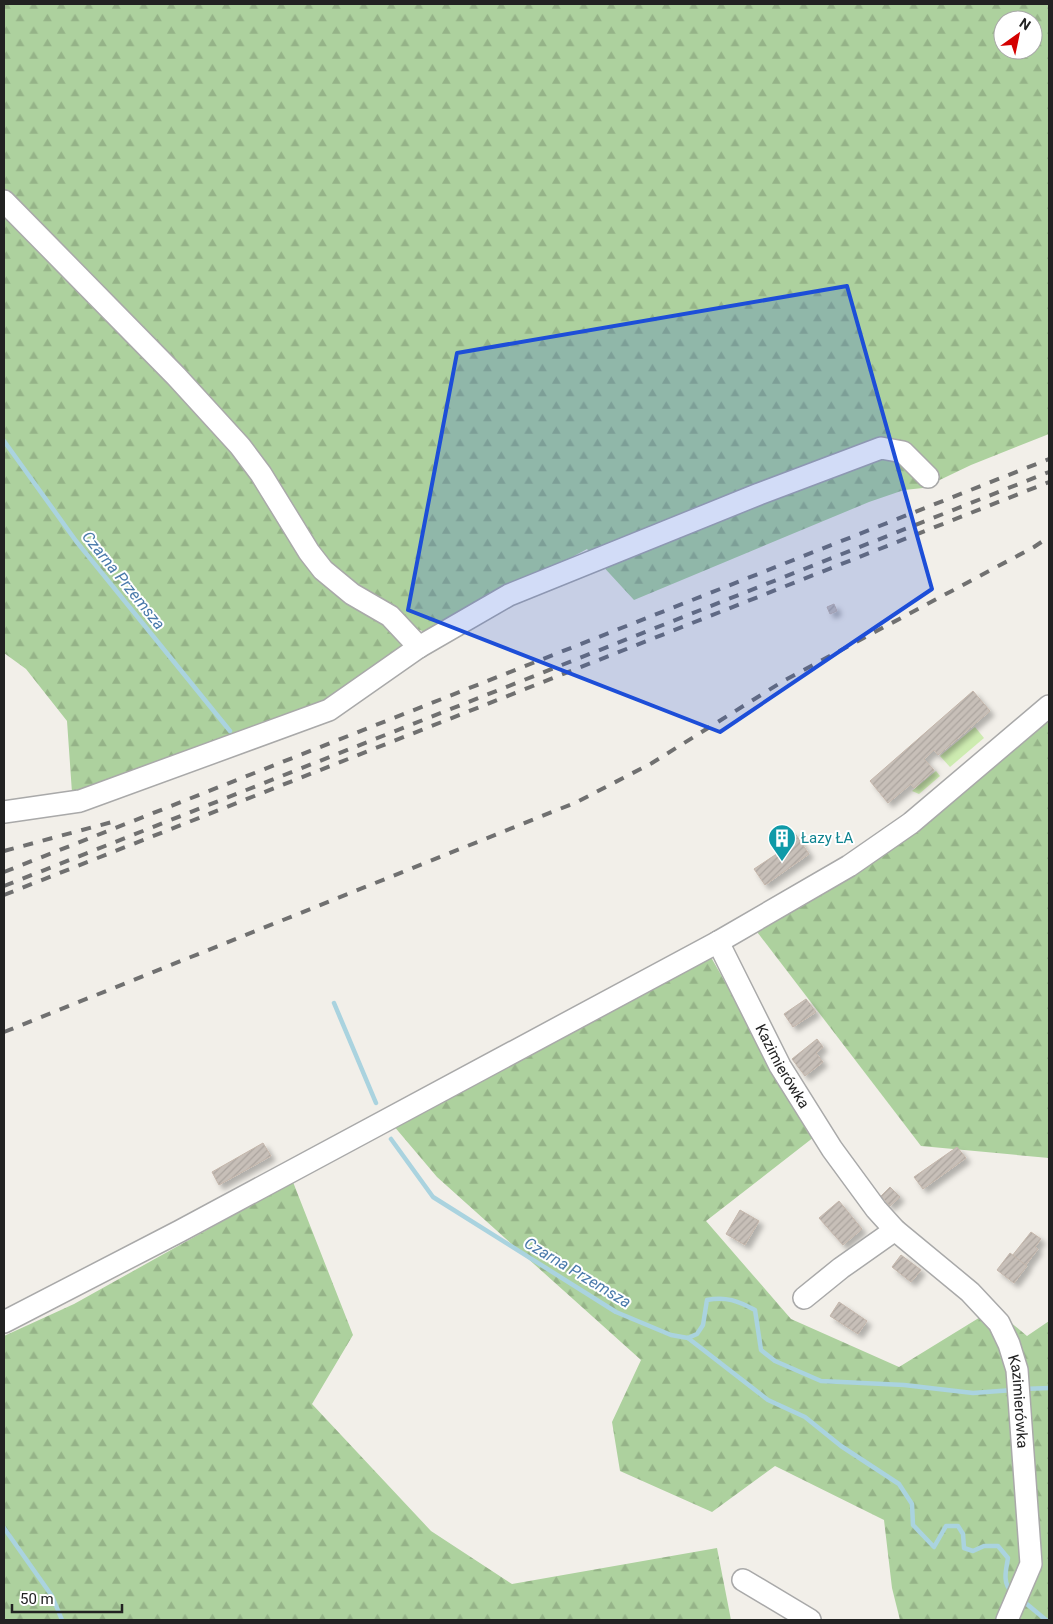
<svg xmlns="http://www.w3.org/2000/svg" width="1053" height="1624" viewBox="0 0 1053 1624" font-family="Roboto,sans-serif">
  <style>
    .grass { fill: #cdebb0 }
    .forest { fill: url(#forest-firs); fill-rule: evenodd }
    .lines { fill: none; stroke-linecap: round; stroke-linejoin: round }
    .stream { stroke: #aad3df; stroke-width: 4.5 }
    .building { fill: url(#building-hatch); stroke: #c4b6ab; filter: url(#shadow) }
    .minor-casing { stroke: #a9a9a9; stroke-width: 24 }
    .minor { stroke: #fff; stroke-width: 21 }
    .rail { stroke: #707070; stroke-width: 4; stroke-dasharray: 10 10; stroke-linecap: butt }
    .marked { fill: #1d4ed8; fill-opacity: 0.2; stroke: #1d4ed8; stroke-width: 4; stroke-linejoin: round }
    .labels { text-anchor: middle; stroke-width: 4; stroke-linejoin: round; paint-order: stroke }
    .culture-label { font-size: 15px; fill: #0d838f; stroke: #fff; text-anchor: start }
    .street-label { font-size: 15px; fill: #222; stroke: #fff }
    .water-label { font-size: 16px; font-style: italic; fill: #4a7aab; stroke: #fff }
  </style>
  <defs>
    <pattern id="forest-firs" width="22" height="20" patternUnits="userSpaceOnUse" patternTransform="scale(1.25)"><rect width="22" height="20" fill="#add19e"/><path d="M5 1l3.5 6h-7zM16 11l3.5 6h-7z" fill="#95b388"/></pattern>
    <pattern id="building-hatch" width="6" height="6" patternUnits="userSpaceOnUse" patternTransform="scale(1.25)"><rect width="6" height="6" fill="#c7bfb8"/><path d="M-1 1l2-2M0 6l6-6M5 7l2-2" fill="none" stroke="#aba49e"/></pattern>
    <filter id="shadow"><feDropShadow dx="4.5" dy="4.5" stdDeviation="2.5" flood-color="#0004"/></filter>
  </defs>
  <rect width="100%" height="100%" fill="#f2efe9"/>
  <g class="grass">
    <path d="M975,727L984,738L950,767L940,756Z"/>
    <path d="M936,771L940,776L919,794L912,791Z"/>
  </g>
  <g class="forest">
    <path d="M4,4H1049V434L971,465L923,488L904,490L869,502L634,600L587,549L431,634L414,628L333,570L208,401L4,189ZM1003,20H1033V50H1003Z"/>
    <path d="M4,210L175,382L355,601L398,636L401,646L400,654L332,716L73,807L67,721L26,669L4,653Z"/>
    <path d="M1049,716V1158L921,1146L751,924Z"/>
    <path d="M708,952L814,1137L706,1221L791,1319L899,1367L982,1316H1003L1027,1336L1049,1321V1620H900L892,1588L884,1520L775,1466L712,1512L620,1471L612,1422L641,1360L437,1177L393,1125Z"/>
    <path d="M293,1182L353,1335L312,1404L431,1531L512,1584L717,1548L731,1620H4V1336L74,1304Z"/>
  </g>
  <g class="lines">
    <g class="stream">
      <path d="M4,441L76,541L230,731"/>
      <path d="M334,1003L376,1103"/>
      <path d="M391,1139L433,1197L616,1312L671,1335L688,1338L697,1334L703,1325L707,1300C726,1296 738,1301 755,1310L761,1350L775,1361L821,1381L904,1385L973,1393L1013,1390"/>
      <path d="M688,1338L768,1400L805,1417L841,1446L899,1484L912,1504L913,1525L934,1547L946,1526H958L963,1534L964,1548L973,1551L984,1546H998L1008,1558C1006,1570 1002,1583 1012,1592"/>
      <path d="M1023,1389L1049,1388"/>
      <path d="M4,1528L52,1596L62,1620"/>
      <path d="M1022,1600L1046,1620"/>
    </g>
  </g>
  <g class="building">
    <path d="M834,604L837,611L830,614L827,607Z"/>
    <path d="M973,691L990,711L938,755L934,750L924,759L934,770L914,788L911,784L888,803L870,781Z"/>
    <path d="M794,832L809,854L765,885L754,869L781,851L776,844Z"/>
    <path d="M806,999L816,1012L793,1027L784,1014Z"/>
    <path d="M817,1039L823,1047L816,1053L823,1062L805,1076L792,1059Z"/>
    <path d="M263,1143L271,1156L219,1185L212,1172Z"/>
    <path d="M957,1147L966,1158L923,1189L914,1177Z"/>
    <path d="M890,1187L900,1197L890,1206L881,1196Z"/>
    <path d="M839,1201L862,1229L843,1245L819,1218Z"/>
    <path d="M740,1210L759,1221L745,1245L726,1234Z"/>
    <path d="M1031,1232L1041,1239L1035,1247L1038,1249L1025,1266L1012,1256Z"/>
    <path d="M1010,1253L1027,1266L1014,1283L997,1270Z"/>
    <path d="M901,1255L921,1270L911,1282L892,1267Z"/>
    <path d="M839,1302L867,1321L858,1334L830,1316Z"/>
  </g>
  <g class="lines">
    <g class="minor-casing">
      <g id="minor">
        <path d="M4,201L176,376L240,446L261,474L309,552L323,570L352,594L390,616L419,647"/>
        <path d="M4,812L80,801L329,710L419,647L509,595L759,494L881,448L903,452L928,477"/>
        <path id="s1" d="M718,942L780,1066L832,1149L876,1209L895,1230L970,1292L999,1323L1009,1344L1017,1370L1031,1564L1007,1620"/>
        <path d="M804,1298L841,1268L895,1230"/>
        <path d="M4,1322L180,1231L718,942L849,866L911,823L1049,706"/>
        <path d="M743,1580L810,1620"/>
      </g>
    </g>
    <use href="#minor" class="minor"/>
    <g class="rail">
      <path d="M4,851L112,822"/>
      <path d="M4,872L1049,459"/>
      <path d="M4,886L1049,472"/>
      <path d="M4,895L1049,482"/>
      <path d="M4,1032L577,802L652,763L785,680L1034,547L1049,537"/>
    </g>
  </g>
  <path class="marked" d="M847,286L932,589L720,732L408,610L457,353Z"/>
  <defs>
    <g id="building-pin" transform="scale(1.4375)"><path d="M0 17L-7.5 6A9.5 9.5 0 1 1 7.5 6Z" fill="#0f9aa8" stroke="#fff"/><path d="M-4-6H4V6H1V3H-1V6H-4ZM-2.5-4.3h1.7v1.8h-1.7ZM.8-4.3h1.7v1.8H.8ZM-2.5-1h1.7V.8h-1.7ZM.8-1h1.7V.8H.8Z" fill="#fff"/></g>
  </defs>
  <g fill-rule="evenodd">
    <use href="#building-pin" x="782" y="838"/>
  </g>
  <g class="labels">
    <g class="culture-label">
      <text x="801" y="843">Łazy ŁA</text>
    </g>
    <g class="street-label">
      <text dy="5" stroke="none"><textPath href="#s1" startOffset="140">Kazimierówka</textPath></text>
      <text dy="5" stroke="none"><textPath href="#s1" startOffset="561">Kazimierówka</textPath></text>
    </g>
    <g class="water-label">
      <text transform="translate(124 580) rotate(51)" y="6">Czarna Przemsza</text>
      <text transform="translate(578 1272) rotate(31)" y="6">Czarna Przemsza</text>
    </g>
  </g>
  <rect width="1053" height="1624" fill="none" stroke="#222222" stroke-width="10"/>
  <g transform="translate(1018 35) rotate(33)"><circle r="24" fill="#ffffff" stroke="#a7a7a7"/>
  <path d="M0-4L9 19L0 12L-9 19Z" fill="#d40000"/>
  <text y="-8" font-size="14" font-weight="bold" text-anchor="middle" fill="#222222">N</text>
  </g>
  <path d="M12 1604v8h110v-8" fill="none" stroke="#222222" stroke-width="2.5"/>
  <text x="20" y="1604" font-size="15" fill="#222222" stroke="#ffffff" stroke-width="4" paint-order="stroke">50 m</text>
</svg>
